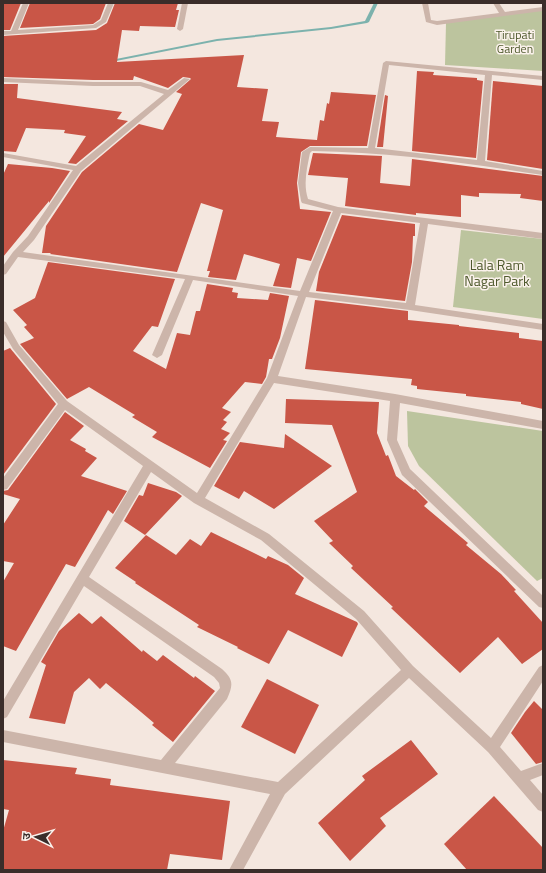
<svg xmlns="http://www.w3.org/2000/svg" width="546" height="873" viewBox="0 0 546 873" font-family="'Titillium Web','Noto Sans Devanagari',sans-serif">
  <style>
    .green { fill: #bcc49e }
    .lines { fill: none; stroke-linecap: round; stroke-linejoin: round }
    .stream { fill: #7cb2ad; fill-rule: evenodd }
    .building { fill: #c95647 }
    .minor { fill: #ccb5aa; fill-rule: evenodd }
    .labels { text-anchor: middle; stroke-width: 3; stroke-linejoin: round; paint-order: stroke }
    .far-park-label { font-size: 12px; fill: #4e592c; stroke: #fbf2ec }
    .park-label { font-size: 14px; fill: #4e592c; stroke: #fbf2ec }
  </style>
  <rect width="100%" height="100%" fill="#f4e7df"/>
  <g class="green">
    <path d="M543,10V71L445,65L446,23Z"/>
    <path d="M461,230L543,239V319L453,307Z"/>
    <path d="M407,411L543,431V578L537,581L419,466L408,446Z"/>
  </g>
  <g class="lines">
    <path class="stream" d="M374,3H378L369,22L367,23L331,29L217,41L111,62L109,61L111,60L217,39L331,27L365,21Z"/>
  </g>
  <g class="building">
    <path d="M3,3H21L10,30H3Z"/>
    <path d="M30,3H106L100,19L93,24L20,28Z"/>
    <path d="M115,3H178L176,10H179L175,27L140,26L139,31L122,30L117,62L244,55L237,87L268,89L262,121L279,122L276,137L317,140L320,120L324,121L327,103L329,104L331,92L376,95L367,146H310L301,152L297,183L300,209L331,212L311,261L297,258L291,288L273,286L280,264L244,254L236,280L208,277L210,271H207L223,210L201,203L177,272L50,254L51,253H42L46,226L82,172L139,124L163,130L182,94L176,92L191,79L190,78L183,77L168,88L134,76L133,80H93L3,77V36L96,30L107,23Z"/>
    <path d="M417,71L434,72L433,75L477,78V80L483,81L476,158L412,151Z"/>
    <path d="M493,81L543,86V169L487,160Z"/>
    <path d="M3,84H18L17,98L122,112L117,119L128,121L76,164L68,163L86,136L64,133L65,130L26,128L16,152L3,151Z"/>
    <path d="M385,95L388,96L383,147H377Z"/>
    <path d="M313,153L382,156L380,183L410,186L412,159L543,176V201L520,198L521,194L479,193V197L461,195V217L416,213V215L345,206L348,178L308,175Z"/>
    <path d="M8,164L52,168L70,171L49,203V201L3,257V175Z"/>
    <path d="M342,215L415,224V236H413L412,262L405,301L316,291L319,272Z"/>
    <path d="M48,262L175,279L158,327L152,326L133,351L166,369L177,333L190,335L196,311H200L207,284L233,288L232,292L238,293L237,298L268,300L270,293L289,296L280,338L272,359H269L266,377L262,384L245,382L222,408L231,412L223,420L227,422L221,429L230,433L223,440L227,441L210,468L152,437L157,432L132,417L135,415L89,387L67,399L20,344L34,338L24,327L27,325L13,310L35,298Z"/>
    <path d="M315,300L408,311V320L459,325V326L519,333V338L543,341V409L521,404V402L466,396V394L417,389V386L411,385L412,379L305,369Z"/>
    <path d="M10,348L56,404L3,475V351Z"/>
    <path d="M286,399L379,402L377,433L386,456L388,455L396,476L414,490L415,489L428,502L424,506L468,543L466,545L501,574L516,590L514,591L543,623V649L522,664L498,637L460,673L391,608L393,607L351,568L353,566L329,543L333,541L314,521L357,492L332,425L285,423Z"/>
    <path d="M65,412L84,426L70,440L86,449L85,451L97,458L81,476L127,491L113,514L108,510L75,567L66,564L16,651L3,646V582L14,563L3,561V525L20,499L3,494V491L8,490Z"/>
    <path d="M285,434L332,466L274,509L244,491L239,499L214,486L240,442L284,448Z"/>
    <path d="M148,483L176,492L182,496L145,535L124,521L139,495L143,496Z"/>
    <path d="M211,532L266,559L268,556L288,565L304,578L295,594L357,622L358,624L342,657L288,630L269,664L237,648L238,647L197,627L199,625L135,583L136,582L115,568L146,535L176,555L190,539L201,546Z"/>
    <path d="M79,613L92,624L101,616L142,652L143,650L157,661L163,655L194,678L195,676L215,691L173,742L152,725L154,723L141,712L106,683L100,689L89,678L74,692L65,724L29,718L46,665L41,662L59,631Z"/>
    <path d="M267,679L319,705L295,754L241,727Z"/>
    <path d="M534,701L543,710V762L536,764L511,733L525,712Z"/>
    <path d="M411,740L438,774L380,818L386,826L350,861L318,823L365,780L362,776Z"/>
    <path d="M3,760L77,768L75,774L111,779L110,785L230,801L222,860L170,854L167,870H3V831L9,810L3,809Z"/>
    <path d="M494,796L543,848V870H467L444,844Z"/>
  </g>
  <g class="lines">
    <g class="minor">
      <path d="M23,3H29L18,30L93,25L101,20L108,3H114L106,22L96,28L3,35V31H11Z"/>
      <path d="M182,3H188L183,29L180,31L177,29Z"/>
      <path d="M422,3H428L431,20L437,21L499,13L493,3H499L505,12L543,7V11L437,25L426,22Z"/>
      <path d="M386,61L543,76V80L492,75L485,161L543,171V175C466,163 390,152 312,151L310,153C307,168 303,184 308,199L338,207L543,233V239L428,224L415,305L543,324V330L410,310L306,297L278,376L395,394L543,421V429L400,403L397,440L410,469L543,596V608L539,607L402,475L387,440L390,401L274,383L205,498L269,534L364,611L413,666L491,738L539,667L543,665V681L500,747L521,771L543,763V775L530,780L543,795V812L538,810L488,752L409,678L285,794L243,870H229L270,794L3,742V730L161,760L220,688L219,683L214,677L84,586L7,717L3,719V701L143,466L65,410L7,489L3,490V478L58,404L13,349L3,332V321L6,322L19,345L67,401L197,493L267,378L298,296L193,280L162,355L157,358L152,355L185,279L18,257L6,274L3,275V266L13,252L28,236L73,170L3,157V153L76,166L164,94L140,86H93L3,82V78L93,82H141L168,90L184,78L190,79L81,171L34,240L23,252L300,291L333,211L302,203L301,201L298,183L302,152L310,147L368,148L383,63ZM389,65L485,75L477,160L375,148ZM341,213L420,223L406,303L309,292ZM151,472L194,503L261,540L356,619L401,670L278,782L175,763L227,699C233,685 234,680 222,669L89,577Z"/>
    </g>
  </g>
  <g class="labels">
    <g class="far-park-label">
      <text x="515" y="39">Tirupati<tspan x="515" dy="14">Garden</tspan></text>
    </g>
    <g class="park-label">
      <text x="497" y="270">Lala Ram<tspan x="497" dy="16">Nagar Park</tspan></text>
    </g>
  </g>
  <rect width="546" height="873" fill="none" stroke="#3a2d2a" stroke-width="8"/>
  <g transform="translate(36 837) rotate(275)" stroke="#fbf2ec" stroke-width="3" paint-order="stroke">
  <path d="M0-3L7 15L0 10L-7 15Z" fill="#3a2d2a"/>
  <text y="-6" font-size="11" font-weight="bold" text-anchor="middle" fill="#3a2d2a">उ</text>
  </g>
</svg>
